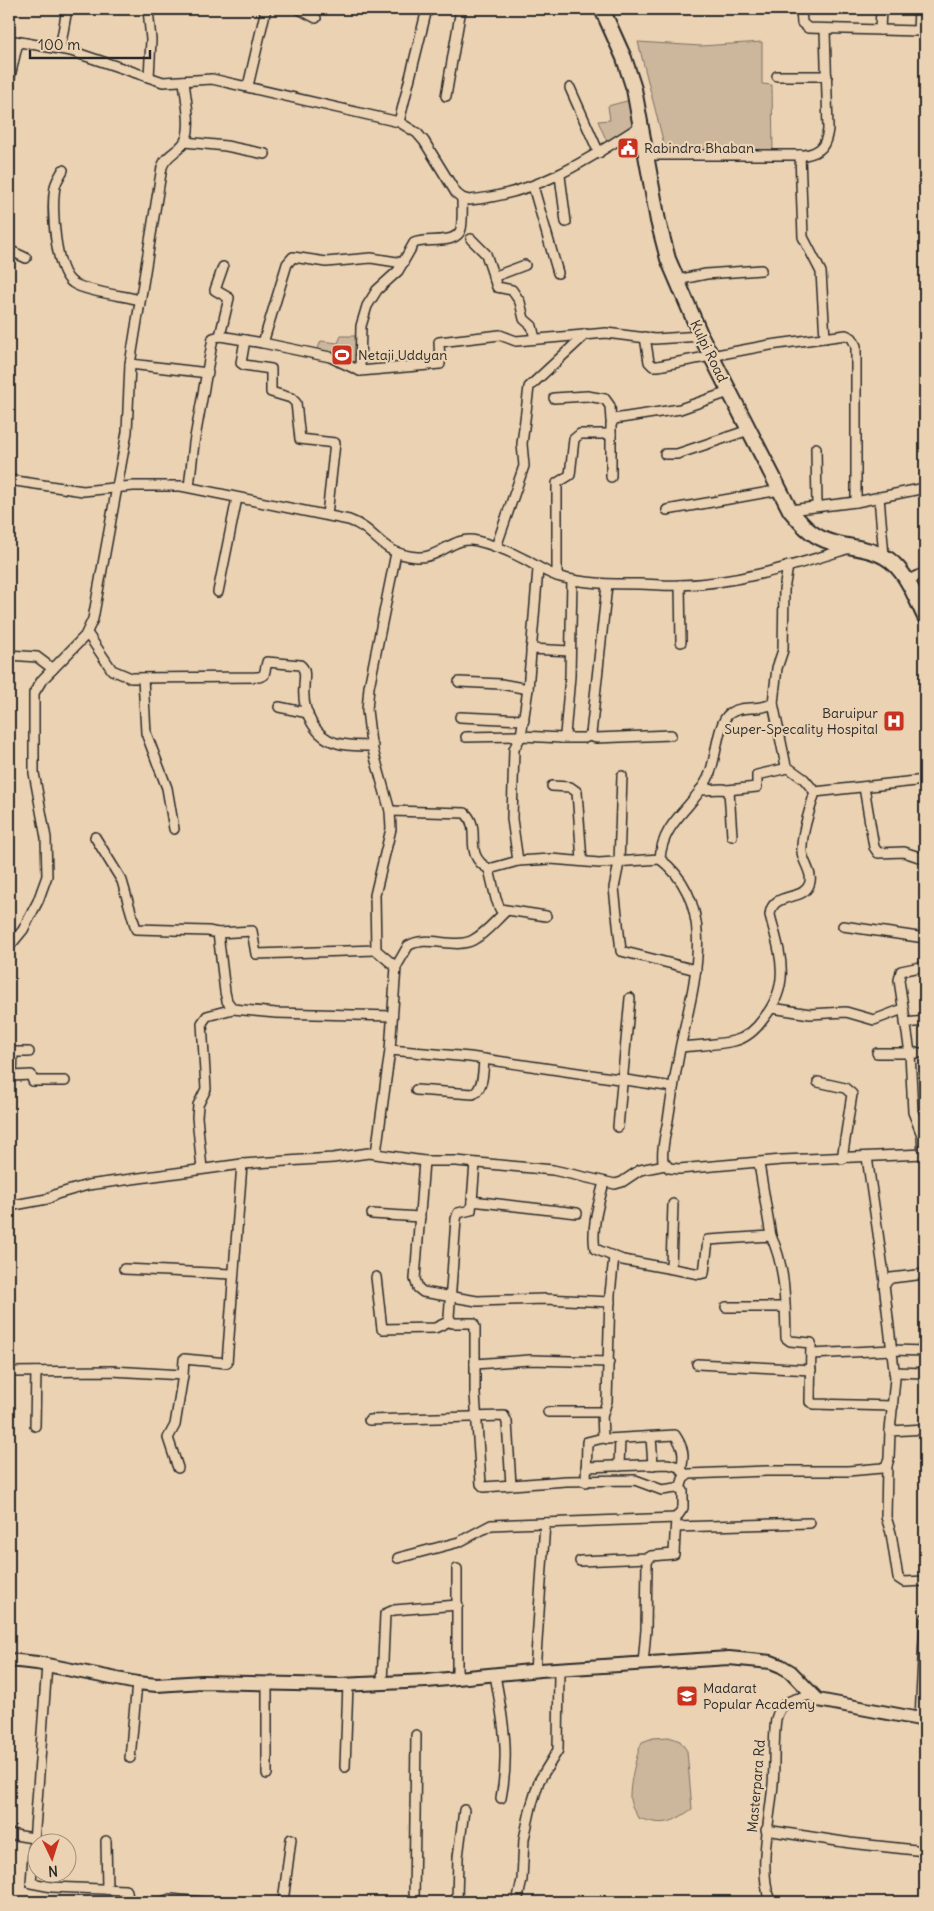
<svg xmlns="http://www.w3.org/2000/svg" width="934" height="1911" viewBox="0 0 934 1911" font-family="Delius,sans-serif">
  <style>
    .green { fill: #ccb79d; stroke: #7c7164 }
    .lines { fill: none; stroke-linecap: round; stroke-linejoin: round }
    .street-casing { stroke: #2b2b2b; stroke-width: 12 }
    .secondary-casing { stroke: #2b2b2b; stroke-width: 16 }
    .primary-casing { stroke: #2b2b2b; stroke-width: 18 }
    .street { stroke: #ebd2b3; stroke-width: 9 }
    .secondary { stroke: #ebd2b3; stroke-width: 12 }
    .primary { stroke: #ebd2b3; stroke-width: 14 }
    .labels { text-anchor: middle; stroke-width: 4.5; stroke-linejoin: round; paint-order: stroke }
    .poi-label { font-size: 14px; fill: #2b2b2b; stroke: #ebd2b3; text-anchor: start }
    .street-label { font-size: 14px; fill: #2b2b2b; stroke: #ebd2b3 }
  </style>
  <rect width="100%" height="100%" fill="#ebd2b3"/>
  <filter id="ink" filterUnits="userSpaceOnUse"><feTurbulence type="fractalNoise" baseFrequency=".02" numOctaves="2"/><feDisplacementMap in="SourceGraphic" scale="10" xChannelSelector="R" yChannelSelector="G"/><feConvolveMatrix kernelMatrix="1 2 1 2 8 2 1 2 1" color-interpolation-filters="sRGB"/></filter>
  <g filter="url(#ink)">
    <g class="green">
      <path d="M638,42L701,46L762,42V84L772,85L773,154L666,152Z"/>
      <path d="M634,99L636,128L607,142L598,121L610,120L608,106Z"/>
      <path d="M341,336H361L357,368L336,367L333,360L317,351L321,341L338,343Z"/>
      <path d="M669,1737L680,1741L687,1751L692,1809C670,1824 665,1826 638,1818C636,1813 631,1806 630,1800C629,1786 636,1755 642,1742L653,1738Z"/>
    </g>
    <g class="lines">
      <g class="street-casing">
        <g id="street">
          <path d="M148,9L151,40L149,77"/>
          <path d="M299,9L316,18"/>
          <path d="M801,9L802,23L808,28L918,31L919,9"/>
          <path d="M880,30L881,9"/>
          <path d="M9,40L71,51L163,82L212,79L399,122L417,133L424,141L456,193L462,198L469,200C537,194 586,161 642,125"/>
          <path d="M60,49L67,9"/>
          <path d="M777,76H827"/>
          <path d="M9,81L18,42"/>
          <path d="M248,86L266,9"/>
          <path d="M570,88L599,153"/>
          <path d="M446,96L461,9"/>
          <path d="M399,122L427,9"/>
          <path d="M185,142L226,146L265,154"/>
          <path d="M647,155H805C821,152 826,146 828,129L825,30"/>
          <path d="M800,155L803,237L821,272L825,338"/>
          <path d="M63,170C60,176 56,181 55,187C51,208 55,271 73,283C84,291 125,296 140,300"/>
          <path d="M560,176L566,222"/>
          <path d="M533,186L558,273"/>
          <path d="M471,239L486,254L497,287L512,290L520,302L524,319L532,326L535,339"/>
          <path d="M9,250L26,258"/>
          <path d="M493,277L525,265"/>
          <path d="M677,280L706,274L761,270"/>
          <path d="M220,336L229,298L215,290L223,267"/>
          <path d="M645,337L649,362L653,366H658L770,345L846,335L852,338L856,346V502"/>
          <path d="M245,340L241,363L244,365L271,369V392L291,398L296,403L300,439L335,443L327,515"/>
          <path d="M263,343L330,357L360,371L361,326L367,306L377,290L398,271L414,243C426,237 456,246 461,229C463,220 462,207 462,198"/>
          <path d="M130,364L208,373"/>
          <path d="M360,371L440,364L439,342L500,335L516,341L606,333L655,339L701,336"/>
          <path d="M554,398L587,396L605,399L610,406L611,421"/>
          <path d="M816,448L817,506"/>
          <path d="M665,454H677L749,430"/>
          <path d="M611,477V425L614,419L680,409L729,392"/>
          <path d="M9,480L83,491L133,486H181L349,520C378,530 379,554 417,557C440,559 453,535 477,541C494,545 511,552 526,560C538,567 547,573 560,577C586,584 612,584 639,584C653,584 667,586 680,585C738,584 795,565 850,548"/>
          <path d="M189,487L194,443L213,338L220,336L263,343L287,264L293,257L326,262L371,258L403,263"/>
          <path d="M879,497L884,556"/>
          <path d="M667,510L780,490"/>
          <path d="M790,510L856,502L925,488"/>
          <path d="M496,547L524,466L522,444L529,387L586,334"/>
          <path d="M396,553L369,687L367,710L371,743L390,811L391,829L375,895L376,950L396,967"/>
          <path d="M788,566L784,590L783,650L777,668L773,703C760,712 741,704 729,714C717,723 716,763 708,778C694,807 662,822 660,859C719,904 694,984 681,1044C676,1069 672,1095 668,1120C666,1133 661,1148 663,1161L669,1168L679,1169L782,1160L925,1154"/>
          <path d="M557,576V483L570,475L574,439L580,434H611"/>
          <path d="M907,581L925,572"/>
          <path d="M680,585L681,642"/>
          <path d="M218,592L237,498"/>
          <path d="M87,633L112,670L131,678L259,677L264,675L267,662L300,665C307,670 304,679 304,687C302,711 314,739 341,744C351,746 362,746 373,746"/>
          <path d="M531,649L570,651"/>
          <path d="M9,655L37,657L53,669"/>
          <path d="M143,678L146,733L167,788L174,829"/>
          <path d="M459,682L501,684L528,689"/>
          <path d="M773,703L786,766L804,779L815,792"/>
          <path d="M279,707L308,713"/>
          <path d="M460,717L524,720"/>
          <path d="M588,736L596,738L671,735"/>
          <path d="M466,737L521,736L562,738L565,735L570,676L572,580"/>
          <path d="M562,738H585L591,734L607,585"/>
          <path d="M622,776L619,863L614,888L621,951L696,970"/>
          <path d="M552,786L570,787L577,792L582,861"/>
          <path d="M864,787L874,847L878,853L904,852L925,859"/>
          <path d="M700,790L723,789L729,791L732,836"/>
          <path d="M727,790L757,787V775L788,768"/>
          <path d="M815,792L925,780"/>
          <path d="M390,811L465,813C483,829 461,854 489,869L518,861L551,859L599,863L660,859"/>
          <path d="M95,837L122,881L136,929L208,931L218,933L225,992L227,1001L233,1009L276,1013L392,1016"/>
          <path d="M518,861L512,819L514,749L521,736L528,689L538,569"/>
          <path d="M489,869L496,899L500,909L546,916"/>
          <path d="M843,926L925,938"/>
          <path d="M218,933L252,931L256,954L376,950"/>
          <path d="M9,947L23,930L38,901L47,876L46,838L34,773V693L42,680L85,636L93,619L127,432L130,364L162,167C166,155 176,153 183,144C194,132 185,96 184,81"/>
          <path d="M772,1008L810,1014L846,1012L874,1020L903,1009"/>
          <path d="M905,1023L925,1021"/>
          <path d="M681,1047C698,1045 717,1045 734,1041C747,1038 757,1028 764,1018C792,983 780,954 770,915C772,891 802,902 809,885C814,874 803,863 802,852C801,833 810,810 815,792"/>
          <path d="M390,1050L470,1057L673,1087"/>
          <path d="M9,1052H29"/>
          <path d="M13,1052L12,1076L31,1075L33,1081H65"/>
          <path d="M877,1053H925"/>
          <path d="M818,1082L845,1088L852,1094L842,1159"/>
          <path d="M416,1090L473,1094C484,1089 483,1069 484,1059"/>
          <path d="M618,1127L630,998"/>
          <path d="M376,1153L390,1050L396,967L408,946C426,934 454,950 473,940C485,934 496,920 506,911"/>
          <path d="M923,1154L922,1135L913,1112L910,1053L899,980L901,971L925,966"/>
          <path d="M867,1157L885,1282"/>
          <path d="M424,1161L415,1279L418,1288L423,1292L477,1301L545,1299L610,1302"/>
          <path d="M759,1164L771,1236"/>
          <path d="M202,1169L197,1117L198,1105L206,1089L202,1023L207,1016L233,1009"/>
          <path d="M604,1182C599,1203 591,1227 595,1249L623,1260L700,1274L704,1273L708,1240L771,1236C786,1268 785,1303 786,1338L790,1341L811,1343L810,1402L814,1404L893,1406"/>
          <path d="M472,1201L475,1163"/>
          <path d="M9,1206L47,1199L57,1194L88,1185L242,1164L333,1158L369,1153L424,1161H456L553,1170L615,1184L622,1182L640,1170L665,1165"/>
          <path d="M577,1213L472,1201L471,1210L458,1213L456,1219L449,1317L452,1323H473L475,1327V1394L481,1484L484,1487L566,1481L635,1480L662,1490L676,1488L683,1491V1508L676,1518L674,1554L651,1556L647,1562L646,1630L643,1664"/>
          <path d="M372,1214L420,1217"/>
          <path d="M671,1268L673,1204"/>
          <path d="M124,1269L232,1274"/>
          <path d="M376,1277L382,1329L435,1328L450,1321"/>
          <path d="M726,1307H785"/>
          <path d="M811,1354L892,1350L925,1351"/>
          <path d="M475,1364L530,1360L609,1362"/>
          <path d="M697,1364L811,1370"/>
          <path d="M9,1372L112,1371L183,1375L175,1425L168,1438L178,1468"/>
          <path d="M894,1372L925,1373"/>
          <path d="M183,1375L184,1359L227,1363L242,1164"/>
          <path d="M548,1412H602L603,1438L607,1439L675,1435C683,1447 685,1455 681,1469"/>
          <path d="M603,1414L607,1401L610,1294L614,1257"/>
          <path d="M369,1420L504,1416L507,1422L511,1485"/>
          <path d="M35,1426L36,1372"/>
          <path d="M890,1431L895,1378L884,1284L891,1278L925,1274"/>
          <path d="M651,1437L653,1465"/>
          <path d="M887,1465L886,1517L891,1533L898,1578L904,1582L925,1581"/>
          <path d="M619,1466L620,1439"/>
          <path d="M586,1467L668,1464L679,1467L684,1473"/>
          <path d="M586,1482L587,1442L603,1438"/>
          <path d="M680,1489L683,1479L689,1474L766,1471H848L882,1468L887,1465L889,1459L890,1431L925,1429"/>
          <path d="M676,1527L810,1523"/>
          <path d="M398,1558L459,1542L491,1525L676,1518"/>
          <path d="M580,1561L648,1558"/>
          <path d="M47,1665L31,1883L52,1887L125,1890L127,1891L128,1902"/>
          <path d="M535,1671L545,1523"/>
          <path d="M495,1675C503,1720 510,1753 501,1798"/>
          <path d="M457,1679V1569"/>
          <path d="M267,1682V1774"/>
          <path d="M382,1683L385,1614L394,1610L458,1605"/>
          <path d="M920,1719L925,1618"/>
          <path d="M130,1758L137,1683"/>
          <path d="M345,1767L348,1684"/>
          <path d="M766,1830L850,1843L925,1851"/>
          <path d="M9,1834L33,1838"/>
          <path d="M106,1841L107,1889"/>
          <path d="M162,1902L170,1899L202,1902"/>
          <path d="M283,1902L291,1839"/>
          <path d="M414,1902L416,1735"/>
          <path d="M457,1902L458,1857L464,1810"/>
          <path d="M517,1902L522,1880L524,1839L531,1807L539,1781L558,1750L559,1669"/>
          <path d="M770,1902C758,1865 770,1821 773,1784C775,1762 773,1740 776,1719C781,1700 794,1699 811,1695"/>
        </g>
      </g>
      <g class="secondary-casing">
        <path id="secondary" d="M9,1660L37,1663L137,1683L157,1685L202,1682L340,1685L427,1681L540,1670L729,1658L771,1662L781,1666L791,1672L818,1700L925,1720"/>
      </g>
      <g class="primary-casing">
        <path id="primary" d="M602,9L624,58L634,89L658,221L668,259L701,336L790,510C800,522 809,534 825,540C847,549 876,546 894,564C909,578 916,599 925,617"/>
      </g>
      <use href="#street" class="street"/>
      <use href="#secondary" class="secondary"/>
      <use href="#primary" class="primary"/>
    </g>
  </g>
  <defs>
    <g id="civic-square" transform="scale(1.125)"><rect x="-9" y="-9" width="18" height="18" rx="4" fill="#c8321e" stroke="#ebd2b3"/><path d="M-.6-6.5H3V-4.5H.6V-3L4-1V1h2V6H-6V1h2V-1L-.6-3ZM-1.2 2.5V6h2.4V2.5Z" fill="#fff"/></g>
    <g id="stadium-square" transform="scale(1.125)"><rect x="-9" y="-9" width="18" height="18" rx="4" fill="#c8321e" stroke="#ebd2b3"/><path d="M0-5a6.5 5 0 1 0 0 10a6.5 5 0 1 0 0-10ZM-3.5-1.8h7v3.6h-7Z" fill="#fff"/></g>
    <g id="hospital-square" transform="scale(1.125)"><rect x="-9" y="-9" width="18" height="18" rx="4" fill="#c8321e" stroke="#ebd2b3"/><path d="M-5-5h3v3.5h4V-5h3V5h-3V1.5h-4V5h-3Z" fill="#fff"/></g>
    <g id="school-square" transform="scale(1.125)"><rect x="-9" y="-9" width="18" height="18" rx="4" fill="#c8321e" stroke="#ebd2b3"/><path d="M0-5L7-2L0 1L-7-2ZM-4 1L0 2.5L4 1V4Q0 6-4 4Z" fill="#fff"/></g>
  </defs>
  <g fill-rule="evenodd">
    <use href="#civic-square" x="628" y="148"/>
    <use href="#stadium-square" x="342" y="355"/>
    <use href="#hospital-square" x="894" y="721"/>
    <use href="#school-square" x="687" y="1696"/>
  </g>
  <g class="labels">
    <g class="poi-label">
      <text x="644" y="153">Rabindra Bhaban</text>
      <text x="358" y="360">Netaji Uddyan</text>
      <text x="878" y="718" text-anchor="end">Baruipur<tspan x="878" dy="16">Super-Specality Hospital</tspan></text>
      <text x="703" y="1693">Madarat<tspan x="703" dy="16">Popular Academy</tspan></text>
    </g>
    <g class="street-label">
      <text transform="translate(709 351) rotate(64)" y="5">Kulpi Road</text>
      <text transform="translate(756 1786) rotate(-85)" y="5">Masterpara Rd</text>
    </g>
  </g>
  <rect width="934" height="1911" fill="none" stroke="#ebd2b3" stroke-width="30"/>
  <rect x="15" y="15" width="904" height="1881" fill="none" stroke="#2b2b2b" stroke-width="2" filter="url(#ink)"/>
  <g transform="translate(52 1858) rotate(176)"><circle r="24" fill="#ebd2b3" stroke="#9e8f7d"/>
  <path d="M0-4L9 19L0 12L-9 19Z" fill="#c8321e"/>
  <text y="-8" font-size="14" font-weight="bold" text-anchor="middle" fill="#2b2b2b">N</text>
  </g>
  <path d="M30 50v8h120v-8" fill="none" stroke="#2b2b2b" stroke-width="2.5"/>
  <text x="38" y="50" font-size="15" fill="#2b2b2b" stroke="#ebd2b3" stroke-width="4" paint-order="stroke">100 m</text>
</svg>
